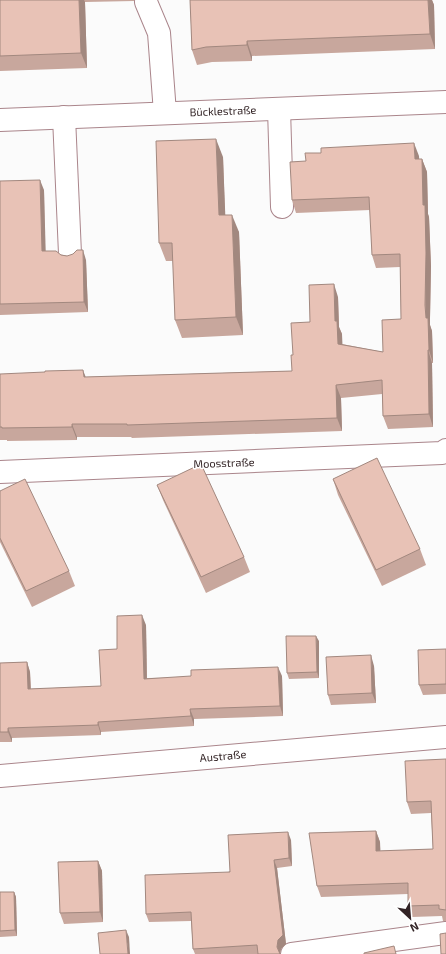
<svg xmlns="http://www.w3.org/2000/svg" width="446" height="954" viewBox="0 0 446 954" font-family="'Exo 2',sans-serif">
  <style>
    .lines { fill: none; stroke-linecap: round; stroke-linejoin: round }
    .minor-casing { stroke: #aa858b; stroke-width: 24 }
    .minor { stroke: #fff; stroke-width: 22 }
    .wall { fill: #c8a79d }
    .shaded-wall { fill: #a2887f }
    .building { fill: #e8c2b6; stroke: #a2887f }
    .labels { text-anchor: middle; stroke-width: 3; stroke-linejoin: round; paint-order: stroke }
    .street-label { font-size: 11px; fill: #322325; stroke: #fff }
  </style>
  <rect width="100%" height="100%" fill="#fbfbfb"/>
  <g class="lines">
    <g class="minor-casing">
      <g id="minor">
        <path d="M146,2L159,33L165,113"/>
        <path d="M279,109L282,207"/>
        <path d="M64,117L70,254"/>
        <path d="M0,120L446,102"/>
        <path d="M0,472L442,453L446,450"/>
        <path d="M0,776L446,737"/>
        <path d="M292,954L446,933"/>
      </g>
    </g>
    <use href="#minor" class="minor"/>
  </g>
  <g class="wall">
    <path d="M0,0H134V1L85,2L87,68L0,71Z"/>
    <path d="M190,0H432L434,5L435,49L252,56V61L212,62L197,65L192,50Z"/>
    <path d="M419,156V159H422L427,172L428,214L429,217L431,266L430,318V325L432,331L433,363H432L433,427L388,429L383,416L382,394L341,398L342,431L132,438L131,437H77V440L7,441V440H0V374L86,377L292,371L293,355L310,322L338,297L339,327L342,334V344L383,352L401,319L400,267L376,268L372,255L370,210L296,213L292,200L306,161Z"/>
    <path d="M223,157L225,215L239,232L243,335L182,338L175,320L173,261H166L159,243Z"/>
    <path d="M0,181L44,190L45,251L86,260L88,312L0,315Z"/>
    <path d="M333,479L420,549L426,565L382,586L338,495Z"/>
    <path d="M157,485L244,557L250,572L206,593L163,500Z"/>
    <path d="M0,491L69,571L75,586L32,607L0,542Z"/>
    <path d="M146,625L147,678L282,676L283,716L194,719V726L101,732V735L12,738V742H0V663L27,662L30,672L31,689L101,686L117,649Z"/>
    <path d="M319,641V678L289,679L287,673Z"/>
    <path d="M446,649V694L423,695L419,685Z"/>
    <path d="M374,666L376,703L331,705L328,695Z"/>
    <path d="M446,759V921H443L442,916L412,917L408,906V894L321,897L317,886L376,831L380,842V851L433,849L431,813L411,814L407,802Z"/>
    <path d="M291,840L292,866L277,868L286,944L281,949L280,954H195L193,949L191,921L149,922L146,914Z"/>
    <path d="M98,861L102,871L103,922L64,924L60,913Z"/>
    <path d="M0,892H14L16,897L17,936L0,937Z"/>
  </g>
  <g class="shaded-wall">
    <path d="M79,0H84L85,2L87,68L81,53Z"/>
    <path d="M428,0H432L434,5L435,49L430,34Z"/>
    <path d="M247,41L252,56V61L247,45Z"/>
    <path d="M216,139L223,157L226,233L219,215Z"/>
    <path d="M414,143L419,156L420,172L415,159Z"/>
    <path d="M422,159L427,172L428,214L429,217L431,266L430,318V325L432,331L433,363L429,350L426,318Z"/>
    <path d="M40,180L44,190L46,262L42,251Z"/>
    <path d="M232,215L239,232L243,335L236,317Z"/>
    <path d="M83,250L86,260L88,312L84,302Z"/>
    <path d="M334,284L338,297L339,327L342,334L343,357L338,344L335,321Z"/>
    <path d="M428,350L432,363L433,427L429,414Z"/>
    <path d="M83,370L88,383L84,377Z"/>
    <path d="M336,385L341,398L342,431L337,418Z"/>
    <path d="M72,424L77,437V440L72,427Z"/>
    <path d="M142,615L146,625L147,688L144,679Z"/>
    <path d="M316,636L319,641V678L317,672Z"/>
    <path d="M371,655L374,666L376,703L372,693Z"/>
    <path d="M27,662L30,672L31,699L28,689Z"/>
    <path d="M278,667L282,676L283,716L280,706Z"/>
    <path d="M190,709L194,719V726L191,716Z"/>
    <path d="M98,722L101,732V735L98,725Z"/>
    <path d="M8,728L12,738V742L8,732Z"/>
    <path d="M376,831L380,842L381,862L376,851Z"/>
    <path d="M288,832L291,840L292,866L289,858Z"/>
    <path d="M274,860L277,868L286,944L281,949L280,954L277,947L278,940Z"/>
    <path d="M98,861L102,871L103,922L100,912Z"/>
    <path d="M14,892L16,897L17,936L15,930Z"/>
    <path d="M126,930L129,937L130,954H128Z"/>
  </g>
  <g class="building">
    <path d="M0,0H79L81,53L0,56Z"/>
    <path d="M190,0H428L430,34L247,41V45L206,47L192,50Z"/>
    <path d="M216,139L219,215H232L236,317L175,320L172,243H159L156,141Z"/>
    <path d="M414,143L415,159H422L423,205H425L426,253L425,305L426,318H428L429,350H428L429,414L383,416L382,380L336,385L337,418L127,425V424H72V427L2,428V427H0V374L45,372V371L83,370L84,377L292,371L291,355H293L291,323L310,322L309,285L334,284L335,321H337L338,344L383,352L382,320L401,319L400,254L372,255L369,197L292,200L290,162L306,161L305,153H321V148Z"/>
    <path d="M40,180L42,251H56L61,255L67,256L73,254L77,250H83L84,302L0,304V181Z"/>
    <path d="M377,458L420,549L376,570L333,479Z"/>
    <path d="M201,464L244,557L201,577L157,485Z"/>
    <path d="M25,479L69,571L26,591L0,538V491Z"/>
    <path d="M142,615L144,679L191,676V670L278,667L280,706L190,709L191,716L98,722V725L8,728V732H0V663L27,662L28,689L101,686L99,650L117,649V616Z"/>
    <path d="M286,636H316L317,672L287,673Z"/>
    <path d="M446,649V684L419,685L418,650Z"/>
    <path d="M371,655L372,693L328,695L326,657Z"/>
    <path d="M446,759V910L439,909V905L408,906V883L317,886L309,833L376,831V851L433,849L431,801L407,802L405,761Z"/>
    <path d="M288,832L289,858L274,860L283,935L278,940L277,947L280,954H258L257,945L193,949L191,912L146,914L145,875L230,872L228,835Z"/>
    <path d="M98,861L100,912L60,913L58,862Z"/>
    <path d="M0,892H14L15,930L0,931Z"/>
    <path d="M126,930L128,954H100L98,933Z"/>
    <path d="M446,933V954H441L440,934Z"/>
    <path d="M394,946L396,954H364V953Z"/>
  </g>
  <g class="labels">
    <g class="street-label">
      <text transform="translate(223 111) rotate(-2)" y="4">Bücklestraße</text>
      <text transform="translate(224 463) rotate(-2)" y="4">Moosstraße</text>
      <text transform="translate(223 756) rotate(-5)" y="4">Austraße</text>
    </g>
  </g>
  <g transform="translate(410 918) rotate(154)" stroke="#ffffff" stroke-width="3" paint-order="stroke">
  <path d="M0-3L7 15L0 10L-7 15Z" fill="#322325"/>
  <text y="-6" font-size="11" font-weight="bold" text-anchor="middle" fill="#322325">N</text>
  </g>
</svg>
